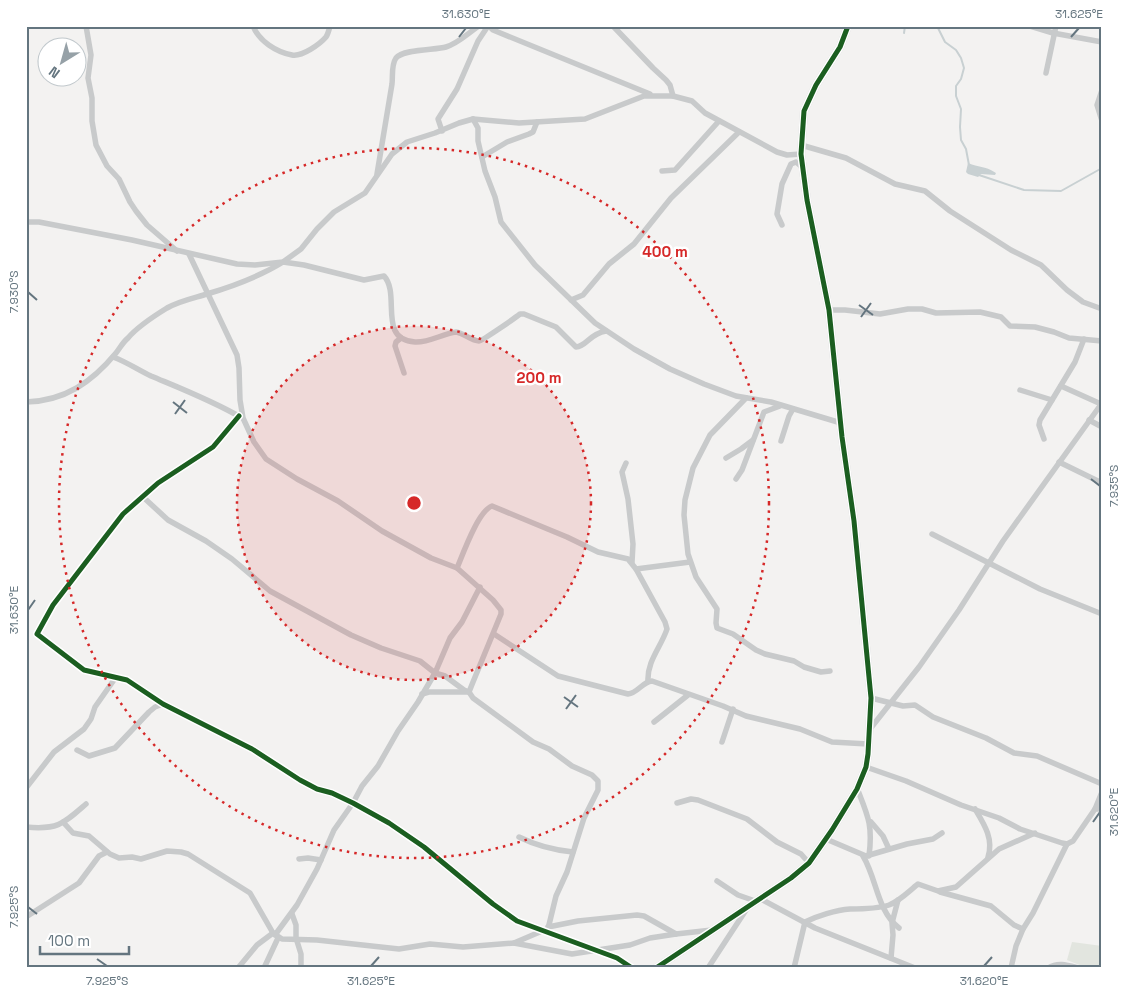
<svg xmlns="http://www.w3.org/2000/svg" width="1128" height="994" viewBox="0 0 1128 994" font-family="'Space Grotesk',sans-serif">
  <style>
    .green { fill: #e2e5df }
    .water { fill: #c8d0d2 }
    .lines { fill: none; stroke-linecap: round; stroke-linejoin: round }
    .stream { stroke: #c8d0d2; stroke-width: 2 }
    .minor { stroke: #c8cacb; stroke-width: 5.5 }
    .tertiary { stroke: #c8cacb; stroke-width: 8 }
    .cycleway-casing { stroke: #fff; stroke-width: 8 }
    .cycleway { stroke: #1b5e20; stroke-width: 5 }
    .ticks { fill: none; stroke: #64757f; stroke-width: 2 }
    .ring { fill: none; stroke: #d62828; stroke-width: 2.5; stroke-dasharray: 2.5 5 }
    .centre { fill: #d62828; stroke: #fff; stroke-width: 2.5 }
    .ring-label { font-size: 15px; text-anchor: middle; font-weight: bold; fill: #d62828; stroke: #fff; stroke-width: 5; stroke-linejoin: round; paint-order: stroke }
    .neatline { fill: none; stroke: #64757f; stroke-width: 2 }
    .ticks-label { font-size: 12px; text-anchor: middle; fill: #64757f }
  </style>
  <rect width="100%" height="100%" fill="#f3f2f1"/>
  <path class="green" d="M1072,942L1102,946V968H1087L1067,960Z"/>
  <path class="water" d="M968,163C979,168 984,165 996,173L995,175L981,174L978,177L968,174L966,172Z"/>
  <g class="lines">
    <g class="stream">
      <path d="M937,26L945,42L956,50L961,58L964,68L961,79L956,86V96L961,109L960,127L961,140L966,149L969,165"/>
      <path d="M904,33L905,26"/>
      <path d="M979,175L1024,190L1061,191L1102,168"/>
    </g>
    <g class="minor">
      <path d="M86,26L91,55L88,78L92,98V121L96,145L107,166L119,179L130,202L136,211L147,225L177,251"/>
      <path d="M253,26C259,41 276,52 292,55C302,57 320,44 326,37C328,34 329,30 330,26"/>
      <path d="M489,26L493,30L650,94"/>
      <path d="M613,26L653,68L666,80L670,85L673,96"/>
      <path d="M1030,26L1053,33L1102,42"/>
      <path d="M1046,73L1056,26"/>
      <path d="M1102,90L1097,105L1102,121"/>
      <path d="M473,119L478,128V141L485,171L495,197L501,222L535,265L595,323L634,349L670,369L704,384L736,396L771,402L841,423"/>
      <path d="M442,131L438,119L457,89L478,41L488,26"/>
      <path d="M801,145L846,158L895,184L925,191L950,211L1011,250L1041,265L1067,290L1083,302L1102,309"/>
      <path d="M482,157L507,142L529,134L533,132L537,122"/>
      <path d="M662,171L675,170L719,121"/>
      <path d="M377,174L392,84C393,76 391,65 396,58C403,49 436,50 446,47C459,43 468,33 479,26"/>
      <path d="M26,222H39L132,240L237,264L255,265L283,262L301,249L317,229L334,212L365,193L392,154L407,142L435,133L459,123L473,119L519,123L585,119L644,96H673L692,101L705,113L777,152L787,155L801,154"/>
      <path d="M782,225L777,214L782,184L791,164L796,162L802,167"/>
      <path d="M189,254L237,355L239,368L240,400L243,418L254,442L266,459L297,479L338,501L382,531L431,558L457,568L493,600L501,610V614L473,682L469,692L473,698L533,742L549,749L572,766L592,775L598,781V790L584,818L567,872L556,896L547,933"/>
      <path d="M571,300L583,295L609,264L634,244L671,198L739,132"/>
      <path d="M829,310H845L880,314L908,309H922L936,313L980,312L1001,317L1010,326L1035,327L1054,332L1069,338L1102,341"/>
      <path d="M401,338L396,342L395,346L404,373"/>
      <path d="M113,357C127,362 138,370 151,376C182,389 213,401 242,418"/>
      <path d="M1061,386L1101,404"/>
      <path d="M1020,390L1052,400"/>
      <path d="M746,398L710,435L693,468L685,500L684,515L688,554L696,577L717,609L716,623L717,628L733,634L756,650L765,654L794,661L804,667L821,672L830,671"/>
      <path d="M26,402C65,401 92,382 116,353C120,348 123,342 128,338C138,326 154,316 167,308C179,301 194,298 207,294C234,286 259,277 283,262L304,265L364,280L384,276C401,294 377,340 415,342C428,343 442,334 456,332C464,333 471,341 479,341C482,341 515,318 520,314H524L556,327L576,347C587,346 589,334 606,331"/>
      <path d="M239,416L213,447L158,483L123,514L53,605L37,634L84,670L127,680L163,704L252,749L300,780L317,789L332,793L353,803L389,823L424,847L493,904L517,921L617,958L632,968"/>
      <path d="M1089,420L1102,427"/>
      <path d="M1044,439L1039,425L1040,420L1075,362L1084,339"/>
      <path d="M781,441L789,416L793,409"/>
      <path d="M726,458L741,449L753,440"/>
      <path d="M1059,462L1102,483"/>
      <path d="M626,463L622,472L628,499L633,544L632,562"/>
      <path d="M736,479L742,470L764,412L780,406"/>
      <path d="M142,496L168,520L206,541L232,559L270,591L351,635L381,648L420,661L435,673L445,676L464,690L469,692"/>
      <path d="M932,534L1040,589L1102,614"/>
      <path d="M457,568C463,554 478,511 492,506L567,537L598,552L628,559L636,569L665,622L667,629C661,647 647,661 648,681"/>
      <path d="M636,569L690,562"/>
      <path d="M494,634L558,676L628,694C638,693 642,682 652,681L723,706L746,716L800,729L832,742L868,744"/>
      <path d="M422,694L429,692H467"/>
      <path d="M871,698L903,706L915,705L933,717L986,738L1014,753L1037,756L1102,784"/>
      <path d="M654,722L688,695"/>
      <path d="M870,729L919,667L959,610L1003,541L1102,403"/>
      <path d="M722,742L733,709"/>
      <path d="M77,750L89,756L115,748L149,712L155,707L163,704"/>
      <path d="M866,767L906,781L961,805L999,818L1020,829L1062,843L1067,844L1073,841L1095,809H1102"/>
      <path d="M26,788L54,752L84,729L91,719L95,707L116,677"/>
      <path d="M857,788C868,816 873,825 869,856"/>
      <path d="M677,803L691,799L698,800L747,819L777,842L801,854L809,863"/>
      <path d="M975,809C984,824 994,839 988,857"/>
      <path d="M1095,809L1102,792"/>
      <path d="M63,822L73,833L89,836L110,854L119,858L132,857L141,859L167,851L181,852L188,854L250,893L273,933L282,939L317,940L399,949L430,944L463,947L514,943L542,931"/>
      <path d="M871,822L883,836L889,849"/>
      <path d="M26,827C58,830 63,824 86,804"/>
      <path d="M519,837C537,846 553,850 573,852"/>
      <path d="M826,839L866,856L907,844L933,839L942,833"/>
      <path d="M863,856C877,879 877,911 899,928"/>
      <path d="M299,859L308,858L321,860"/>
      <path d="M717,881L738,895L755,901"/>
      <path d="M940,892L991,906L1014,925L1023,929"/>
      <path d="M759,898L815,928L915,968"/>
      <path d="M292,914L296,925V938L301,954V968"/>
      <path d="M26,917L79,883L99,856L107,852"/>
      <path d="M548,927L578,921L637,915L644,916L676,934L712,930"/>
      <path d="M275,935L297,905L317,869L334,830L353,803L362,786L378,766L398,731L418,702L435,673L450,638L462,622L480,587"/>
      <path d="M514,943L572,954L630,945L650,938L676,934"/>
      <path d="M891,958L893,935L892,923L898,900"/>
      <path d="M238,968L257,945L273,933"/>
      <path d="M264,968L278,938"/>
      <path d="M708,968L746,910"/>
      <path d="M794,968L805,922C817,916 836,910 850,909C862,909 877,909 889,905C900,901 909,891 918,884L938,891L956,887L999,849L1035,833"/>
      <path d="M1011,968L1016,946L1023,929L1033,913L1067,844"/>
      <path d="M1048,968C1058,962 1067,965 1078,968"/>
    </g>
    <path class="tertiary" d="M656,968L791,878L809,863L832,830L857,789L866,767L868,754L871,698L854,521L842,437L829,310L807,200L801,154L804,111L816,85L840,47L848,26"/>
    <g class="cycleway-casing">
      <g id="cycleway">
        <path d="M239,416L213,447L158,483L123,514L53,605L37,634L84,670L127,680L163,704L252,749L300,780L317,789L332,793L353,803L389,823L424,847L493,904L517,921L617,958L632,968"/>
        <path d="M656,968L791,878L809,863L832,830L857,789L866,767L868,754L871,698L854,521L842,437L829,310L807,200L801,154L804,111L816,85L840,47L848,26"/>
      </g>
    </g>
    <use href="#cycleway" class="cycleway"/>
  </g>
  <path class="ticks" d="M459,37L466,28M1071,37L1079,28M28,292L37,300M859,305L873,315M861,317L871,303M173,402L187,413M175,414L185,400M1091,479L1100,486M28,610L35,600M564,697L578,707M566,709L576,695M1093,822L1100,812M28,907L37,914M97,959L107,966M371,966L379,957M984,966L992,957"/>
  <circle cx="414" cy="503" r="177" fill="#d62828" fill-opacity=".12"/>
  <g class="ring">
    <circle cx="414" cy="503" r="177"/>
    <circle cx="414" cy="503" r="355"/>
  </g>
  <circle cx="414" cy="503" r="8" class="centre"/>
  <g class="ring-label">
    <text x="665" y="257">400 m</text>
    <text x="539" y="383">200 m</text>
  </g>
  <rect width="1128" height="994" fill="none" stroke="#ffffff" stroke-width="55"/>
  <g transform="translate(62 62) rotate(217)"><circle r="24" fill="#ffffff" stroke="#c1c8cc"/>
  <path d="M0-4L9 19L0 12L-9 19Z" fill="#96a1a7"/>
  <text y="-8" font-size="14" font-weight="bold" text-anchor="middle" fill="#64757f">N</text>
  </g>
  <path d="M40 946v8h89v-8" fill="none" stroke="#64757f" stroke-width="2.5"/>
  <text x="48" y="946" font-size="15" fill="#64757f" stroke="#ffffff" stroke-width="4" paint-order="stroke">100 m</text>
  <rect x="28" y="28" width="1072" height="938" class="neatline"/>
  <g class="ticks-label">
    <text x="466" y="18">31.630°E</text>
    <text x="1079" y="18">31.625°E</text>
    <text transform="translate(14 292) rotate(-90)" y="4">7.930°S</text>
    <text transform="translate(1114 486) rotate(-90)" y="4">7.935°S</text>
    <text transform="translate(14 610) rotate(-90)" y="4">31.630°E</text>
    <text transform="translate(1114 812) rotate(-90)" y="4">31.620°E</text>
    <text transform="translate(14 907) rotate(-90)" y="4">7.925°S</text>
    <text x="107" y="985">7.925°S</text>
    <text x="371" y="985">31.625°E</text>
    <text x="984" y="985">31.620°E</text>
  </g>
</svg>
